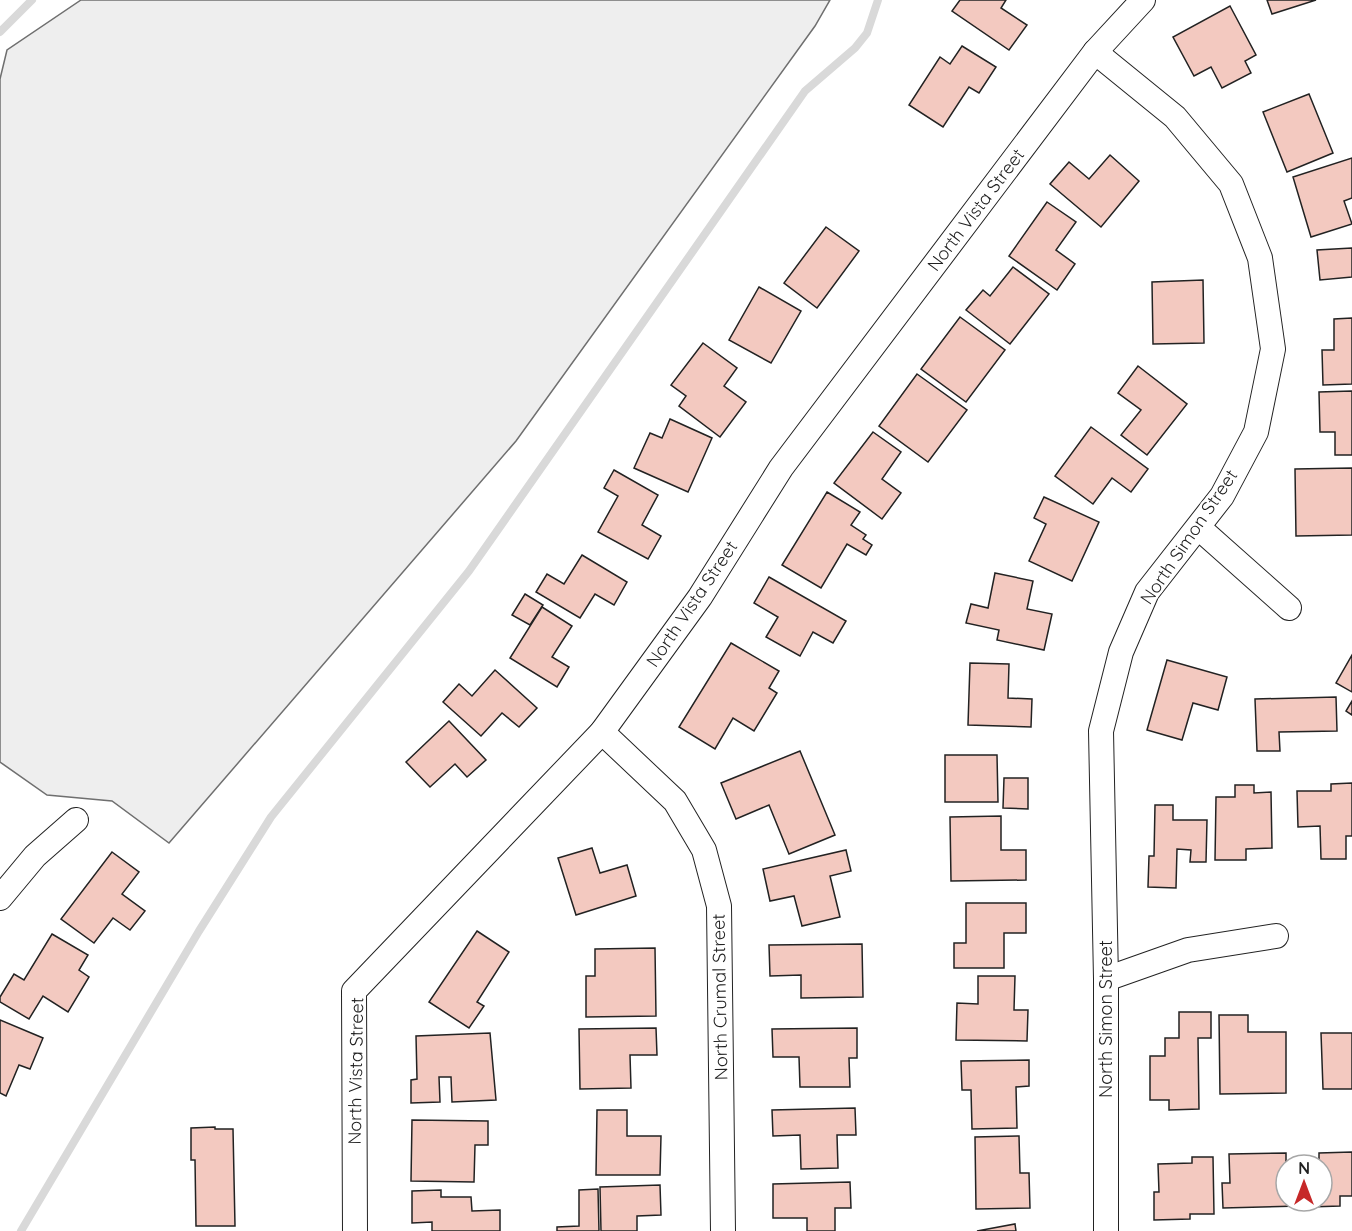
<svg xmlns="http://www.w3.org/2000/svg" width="1352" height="1231" viewBox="0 0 1352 1231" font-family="Quicksand,sans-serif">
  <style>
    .green { fill: #eee; stroke: #6f6f6f; stroke-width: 1.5 }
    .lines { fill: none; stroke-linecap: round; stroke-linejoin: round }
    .stream { stroke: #d9d9d9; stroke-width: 8 }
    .building { fill: #f3c9c0; stroke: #222; stroke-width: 1.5 }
    .street-casing { stroke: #222; stroke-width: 26 }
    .street { stroke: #fff; stroke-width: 24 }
    .labels { text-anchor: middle; stroke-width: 4.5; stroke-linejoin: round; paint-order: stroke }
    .street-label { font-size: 18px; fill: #222; stroke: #fff }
  </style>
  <rect width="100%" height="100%" fill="#fff"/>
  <path class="green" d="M81,0H830L815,26L516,441L169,843L112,801L47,795L0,762V79L7,50Z"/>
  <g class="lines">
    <g class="stream">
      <path d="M0,32L32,0"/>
      <path d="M21,1231L199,931L271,817L469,571L805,91L855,48L867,33L878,0"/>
    </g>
  </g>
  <g class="building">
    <path d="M960,0H1006L1001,8L1027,25L1009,50L952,11Z"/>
    <path d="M1267,0H1316L1272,14Z"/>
    <path d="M1230,6L1256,55L1245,61L1251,73L1222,88L1211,67L1194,76L1173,37Z"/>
    <path d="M962,46L996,67L979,93L969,87L943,127L909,105L940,57L950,64Z"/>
    <path d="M1309,94L1333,153L1287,172L1263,112Z"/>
    <path d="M1110,155L1139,181L1101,227L1050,184L1069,162L1089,179Z"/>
    <path d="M1352,158V198L1344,201L1352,224L1311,237L1293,177Z"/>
    <path d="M1047,202L1076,222L1056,250L1075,264L1057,290L1009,256Z"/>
    <path d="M826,227L859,251L817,308L784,283Z"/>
    <path d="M1352,248V277L1320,280L1317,250Z"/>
    <path d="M1013,267L1049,294L1010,344L966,310L983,290L990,296Z"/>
    <path d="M1203,280L1204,343L1153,344L1152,282Z"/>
    <path d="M759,287L801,311L771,363L729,340Z"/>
    <path d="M960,317L1005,350L966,402L921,369Z"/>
    <path d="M1352,318V384L1323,385L1322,350H1334V319Z"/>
    <path d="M703,343L737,368L724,386L746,402L720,437L679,406L686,396L671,385Z"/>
    <path d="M1138,366L1187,404L1147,455L1121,435L1141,410L1118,393Z"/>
    <path d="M917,374L967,410L928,462L879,426Z"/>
    <path d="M1352,391V455H1335V432H1320L1319,392Z"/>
    <path d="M670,419L712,438L688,492L634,468L650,433L662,438Z"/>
    <path d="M1091,427L1148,469L1131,492L1112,478L1093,504L1055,476Z"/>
    <path d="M873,432L901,452L882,479L901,493L882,519L834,483Z"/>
    <path d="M1352,468V535L1296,536L1295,469Z"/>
    <path d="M614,470L658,495L642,525L661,536L648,559L598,532L618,496L604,488Z"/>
    <path d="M827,492L860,512L851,525L866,535L863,539L872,545L866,555L847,544L821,588L782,565Z"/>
    <path d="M1044,497L1099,522L1072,581L1029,561L1046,524L1034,518Z"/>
    <path d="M582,555L627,582L614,605L595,594L580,618L536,592L547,574L564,584Z"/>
    <path d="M995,573L1033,581L1027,609L1052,614L1044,650L997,640L999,630L966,623L971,604L988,608Z"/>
    <path d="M769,577L846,621L833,643L813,632L800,656L766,637L778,617L754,603Z"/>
    <path d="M525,594L543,605L530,625L512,615Z"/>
    <path d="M542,607L572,626L552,657L569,667L557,687L510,658Z"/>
    <path d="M731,643L779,671L769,688L777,693L754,731L733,718L715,749L679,727Z"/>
    <path d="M1352,655V692L1336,683Z"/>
    <path d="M1167,660L1227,677L1218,710L1193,703L1182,740L1147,730Z"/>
    <path d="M970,663L1009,664L1008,698L1032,699L1031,727L968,725Z"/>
    <path d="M495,670L537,708L519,727L502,713L481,736L443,702L459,684L472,696Z"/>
    <path d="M1336,697L1337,731L1279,732L1280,751H1257L1255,699Z"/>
    <path d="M1352,701V715L1346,711Z"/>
    <path d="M449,721L486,760L467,777L455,764L430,787L406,762Z"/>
    <path d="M800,751L835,835L789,854L769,805L736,819L721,783Z"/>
    <path d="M945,755H997L998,802H945Z"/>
    <path d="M1004,778H1028V809L1003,808Z"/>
    <path d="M1352,783V836H1346V859H1321L1320,826L1298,827L1297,791H1331V784Z"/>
    <path d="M1235,785H1254V793L1271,792L1272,848L1246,849V860H1215L1216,797H1235Z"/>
    <path d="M1155,805H1173V820H1207L1206,862H1190L1191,850L1177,849L1176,888L1148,887L1149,856H1154Z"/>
    <path d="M1001,816V850H1026V880L951,881L950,817Z"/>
    <path d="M592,848L600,873L627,865L636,896L576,915L558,858Z"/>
    <path d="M846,850L851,871L830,876L840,917L802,926L794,896L770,901L763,869Z"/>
    <path d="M112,852L139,872L122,894L145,911L130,930L113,918L94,943L61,919Z"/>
    <path d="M966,903H1026V933H1004V968H954V943H966Z"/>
    <path d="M477,931L509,952L477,1002L484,1006L469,1028L429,1002Z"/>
    <path d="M52,934L88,955L79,970L89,977L68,1012L43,996L29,1019L0,1002V997L14,974L24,980Z"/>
    <path d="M862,944L863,997L801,998V975L770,976L769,945Z"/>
    <path d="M655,948L656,1016L586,1017V976H595V949Z"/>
    <path d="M978,976H1015L1014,1010H1028L1027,1041L956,1040L957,1003L978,1004Z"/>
    <path d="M1179,1012H1211V1038H1198L1199,1109L1169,1110V1100H1150V1056H1165V1038H1179Z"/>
    <path d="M1219,1015H1248V1032H1286V1093L1220,1094Z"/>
    <path d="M0,1020L43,1038L30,1069L19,1065L6,1096L0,1093Z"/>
    <path d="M656,1028L657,1055H630L631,1088L580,1089L579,1029Z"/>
    <path d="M857,1028V1058H849L850,1087H800L799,1057H773L772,1029Z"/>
    <path d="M490,1033L496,1100L452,1102L451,1077H439L440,1102L411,1103V1080L417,1079L416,1036Z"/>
    <path d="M1321,1033H1352V1089H1323Z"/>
    <path d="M1029,1060V1086L1016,1087L1017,1128L972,1129L971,1090H962L961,1061Z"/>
    <path d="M855,1108L856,1135H837L838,1168L801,1169L800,1135L773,1136L772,1110Z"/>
    <path d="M597,1110H627V1136H661L660,1175H596Z"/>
    <path d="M412,1120L488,1121V1145H475L474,1182L411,1181Z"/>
    <path d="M215,1127V1129H233L235,1226H196L195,1160H191V1128Z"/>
    <path d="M1019,1136L1020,1173H1029L1030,1208L976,1209L975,1137Z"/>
    <path d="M1352,1152V1196H1340V1206L1309,1207V1201H1322V1165H1319V1153Z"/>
    <path d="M1286,1153V1201H1299V1206L1223,1208L1222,1183H1230L1229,1154Z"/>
    <path d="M1192,1157H1213L1214,1214H1190V1219L1154,1220V1192H1159L1158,1164L1192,1163Z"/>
    <path d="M850,1182L851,1208H835V1231H807V1218H773V1184Z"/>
    <path d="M660,1185L661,1215L637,1216V1231H601L600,1187Z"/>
    <path d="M598,1189L599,1231H557V1227L579,1226V1190Z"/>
    <path d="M441,1190V1197H471L472,1211L500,1210V1231H432V1222L412,1223V1191Z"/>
    <path d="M1015,1224L1016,1231H977Z"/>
  </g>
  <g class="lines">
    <g class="street-casing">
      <g id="street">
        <path d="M1095,52L1175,117L1231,184L1260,258L1273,349L1256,432L1222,496L1147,592L1121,652L1101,731L1106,979V1231"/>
        <path d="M1199,528L1289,608"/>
        <path d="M602,732L675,801L704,850L719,906L723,1231"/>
        <path d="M0,898L35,856L76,820"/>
        <path d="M1106,979L1188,950L1276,936"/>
        <path d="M355,1231L354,991L602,732L700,597L781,468L1095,52L1143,0"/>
      </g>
    </g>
    <use href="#street" class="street"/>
  </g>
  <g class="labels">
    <g class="street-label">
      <text transform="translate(976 210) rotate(-53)" y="6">North Vista Street</text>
      <text transform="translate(1189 537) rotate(-56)" y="6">North Simon Street</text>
      <text transform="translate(692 604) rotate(-56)" y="6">North Vista Street</text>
      <text transform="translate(720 997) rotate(-91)" y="6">North Crumal Street</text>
      <text transform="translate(1106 1019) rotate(-90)" y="6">North Simon Street</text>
      <text transform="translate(356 1071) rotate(-89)" y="6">North Vista Street</text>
    </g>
  </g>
  <g transform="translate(1304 1183)"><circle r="28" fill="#ffffff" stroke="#a7a7a7" stroke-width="1.5"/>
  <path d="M0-4.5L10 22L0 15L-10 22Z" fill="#c62828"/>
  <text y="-9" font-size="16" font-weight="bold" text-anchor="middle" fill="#222222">N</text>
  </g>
</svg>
